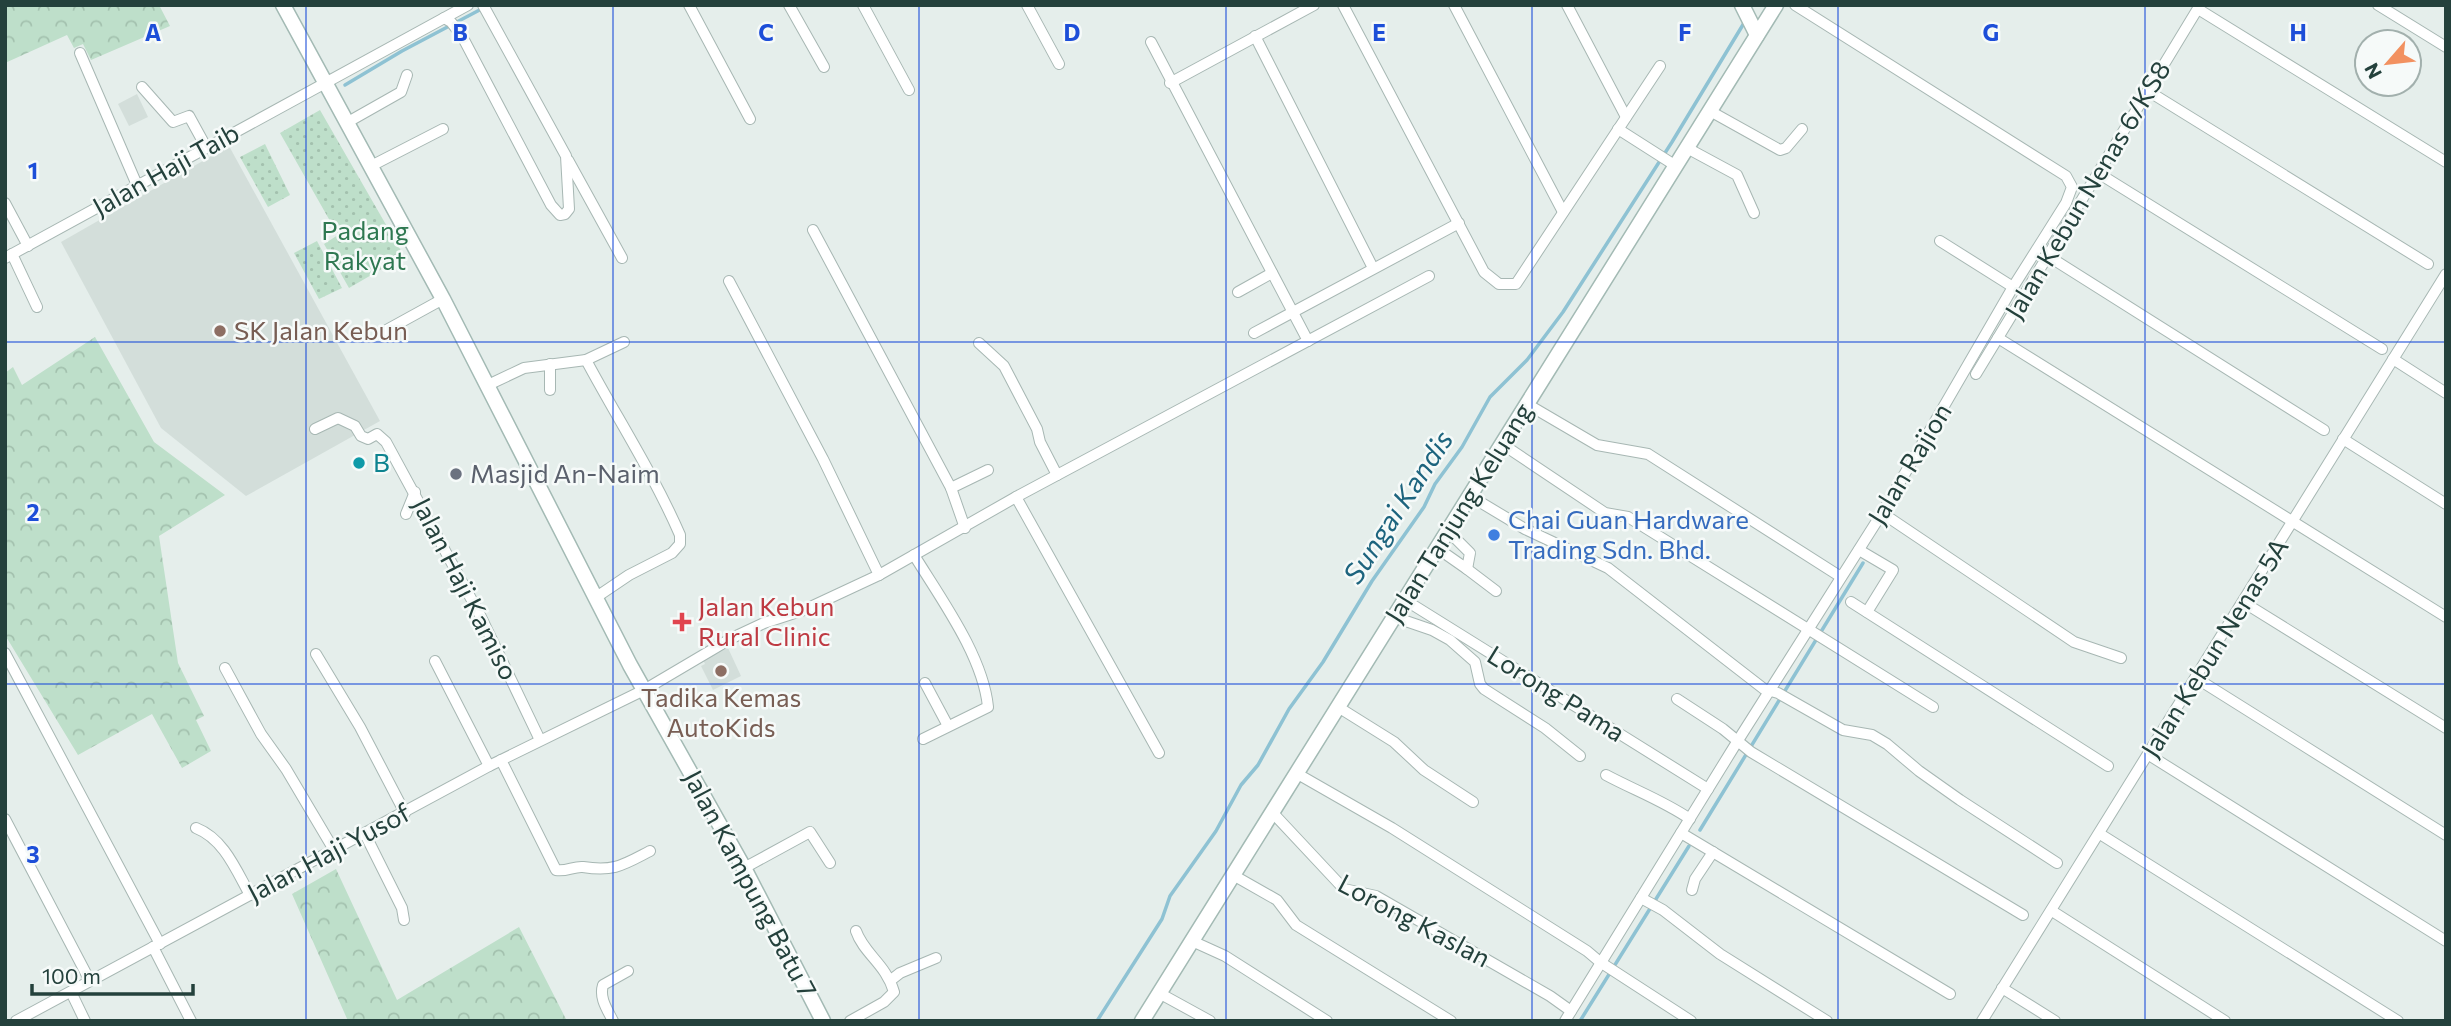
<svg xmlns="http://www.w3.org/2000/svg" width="2451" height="1026" viewBox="0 0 2451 1026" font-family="Commissioner,sans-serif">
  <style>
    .built { fill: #d3deda }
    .forest { fill: url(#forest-crowns) }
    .park { fill: url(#park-dots) }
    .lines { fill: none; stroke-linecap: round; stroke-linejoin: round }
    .stream { stroke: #8ec2d3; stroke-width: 3.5 }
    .street-casing { stroke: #a7b7b3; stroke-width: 12 }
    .secondary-casing { stroke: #a3bab4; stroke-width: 17 }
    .street { stroke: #fff; stroke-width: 10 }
    .secondary { stroke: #fff; stroke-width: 14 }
    .grid { fill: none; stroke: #1d4ed8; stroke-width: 2; stroke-opacity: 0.55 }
    .education-dot { fill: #8d6e63; stroke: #f6faf9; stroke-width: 2.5 }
    .culture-dot { fill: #0f9aa8; stroke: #f6faf9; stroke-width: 2.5 }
    .worship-dot { fill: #6b7280; stroke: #f6faf9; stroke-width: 2.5 }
    .shop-dot { fill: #3f7fe0; stroke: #f6faf9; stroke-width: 2.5 }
    .health-dot { fill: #e0444e; stroke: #f6faf9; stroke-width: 2.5 }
    .labels { text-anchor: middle; stroke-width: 5; stroke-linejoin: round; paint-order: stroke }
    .street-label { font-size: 26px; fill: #24413c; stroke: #f6faf9 }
    .park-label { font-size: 26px; fill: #2e7851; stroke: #f6faf9 }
    .education-label { font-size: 26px; fill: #785e54; stroke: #f6faf9; text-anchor: start }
    .culture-label { font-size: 26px; fill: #0d838f; stroke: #f6faf9; text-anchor: start }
    .worship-label { font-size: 26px; fill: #5b616d; stroke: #f6faf9; text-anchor: start }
    .shop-label { font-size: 26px; fill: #366cbe; stroke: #f6faf9; text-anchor: start }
    .health-label { font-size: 26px; fill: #be3a42; stroke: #f6faf9; text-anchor: start }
    .water-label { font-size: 28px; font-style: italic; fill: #1d647e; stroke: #f6faf9 }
    .grid-label { font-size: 23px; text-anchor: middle; font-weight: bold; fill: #1d4ed8; stroke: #f6faf9; stroke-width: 5; stroke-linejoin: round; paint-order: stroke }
  </style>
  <defs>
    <pattern id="forest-crowns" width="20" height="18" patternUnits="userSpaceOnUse" patternTransform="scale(1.75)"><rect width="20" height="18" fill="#bedfca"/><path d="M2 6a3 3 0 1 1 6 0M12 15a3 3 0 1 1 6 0" fill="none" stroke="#a3c1ae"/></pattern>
    <pattern id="park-dots" width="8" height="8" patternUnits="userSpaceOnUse" patternTransform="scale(1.75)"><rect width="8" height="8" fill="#bedfca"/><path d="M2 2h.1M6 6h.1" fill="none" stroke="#a3c1ae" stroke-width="1.8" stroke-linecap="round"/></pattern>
  </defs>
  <rect width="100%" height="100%" fill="#e5eeeb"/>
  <g class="built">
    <path d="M137,94L148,117L129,126L118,104Z"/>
    <path d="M229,146L380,421L246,496L161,428L61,242Z"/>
    <path d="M728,648L741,676L713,690L701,666L705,664L703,660Z"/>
  </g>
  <g class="forest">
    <path d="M5,5H159L170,26L91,60L83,44L74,48L67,35L5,63Z"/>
    <path d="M95,337L154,442L225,495L159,536L178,663L204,716L196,720L211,751L182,768L152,714L78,755L5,635V373L13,367L22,385Z"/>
    <path d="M336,869L397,1000L519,927L567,1021H348L292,894Z"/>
  </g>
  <g class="park">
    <path d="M320,110L404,256L349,288L324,244L338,235L280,133Z"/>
    <path d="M265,144L290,195L268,207L240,157Z"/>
    <path d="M317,241L342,288L319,299L294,253Z"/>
  </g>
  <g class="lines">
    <g class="stream">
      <path d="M345,85L402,51L489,5"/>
      <path d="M1700,830L1863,563"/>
      <path d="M1097,1021L1162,919L1170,896L1216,831L1241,785L1258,765L1289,709L1323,662L1372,581L1424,507L1435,484L1462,447L1490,397L1527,360L1563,312L1672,142L1744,23"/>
      <path d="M1580,1021L1689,846"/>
    </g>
    <g class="street-casing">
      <g id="street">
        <path d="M689,5L750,119"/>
        <path d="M789,5L824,67"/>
        <path d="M863,5L909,90"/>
        <path d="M1027,5L1059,64"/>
        <path d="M1343,5L1484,272L1499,284H1516L1660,66"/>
        <path d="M1454,5L1563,212"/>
        <path d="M1567,5L1626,117"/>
        <path d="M2378,5L2446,47"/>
        <path d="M2198,9L2446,162"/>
        <path d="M444,18L451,22L462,36L551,205L560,215L565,214L569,209L566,156L483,5"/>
        <path d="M1255,36L1373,268"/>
        <path d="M1151,42L1308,341"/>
        <path d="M80,53L137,185"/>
        <path d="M1170,83L1314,5"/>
        <path d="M142,87L173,122L189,116L206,147"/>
        <path d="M2148,91L2428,264"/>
        <path d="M1710,111L1780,150L1786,148L1802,129"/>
        <path d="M348,122L401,92L407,75"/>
        <path d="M1618,129L1676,166"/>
        <path d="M1687,148L1737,175L1754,213"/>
        <path d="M568,160L622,258"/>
        <path d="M371,166L443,129"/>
        <path d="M2098,173L2382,349"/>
        <path d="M5,203L28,246"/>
        <path d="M813,230L951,488L965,528"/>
        <path d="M1940,241L2013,287"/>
        <path d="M12,254L37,307"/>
        <path d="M2048,256L2324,430"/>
        <path d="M5,258L468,5"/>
        <path d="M729,281L823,459L879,575"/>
        <path d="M1238,292L1272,273"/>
        <path d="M383,332L443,299"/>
        <path d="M1254,333L1459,223"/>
        <path d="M1998,338L2446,617"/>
        <path d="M979,343L1004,366L1037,429L1040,442L1057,475"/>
        <path d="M2393,359L2446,393"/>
        <path d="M586,360C617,418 653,473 680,535V544L672,553L629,575L595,598"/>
        <path d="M1976,374L2200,5"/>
        <path d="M488,385L524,368L586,360L624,342"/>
        <path d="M550,390V364"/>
        <path d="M1527,404L1597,445L1648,454L1841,577"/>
        <path d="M315,429L338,418L355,426L361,436L368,439L377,434L386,442L481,617L540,740"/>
        <path d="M2343,439L2446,504"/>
        <path d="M1502,444L1605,513L1628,517L1933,707"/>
        <path d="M951,488L988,470"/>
        <path d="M1470,496L1525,529L1608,568L1764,689L1778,693L1843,730L1872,735L1887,744L1919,771L1960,800L2057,863"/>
        <path d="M1016,497L1159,753"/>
        <path d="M1882,513L2074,642L2121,658"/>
        <path d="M406,514L415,492"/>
        <path d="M1437,548L1467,569L1470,553L1448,531"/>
        <path d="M1859,550L1893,570L1867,612"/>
        <path d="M914,555C941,599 983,656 988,707L923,739"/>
        <path d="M1467,569L1496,591"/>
        <path d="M1405,600L1708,789"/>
        <path d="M1851,602L2108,766"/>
        <path d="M2243,602L2446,728"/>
        <path d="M1394,617L1432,630L1450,640L1475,662L1480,684L1484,689L1545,728L1580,756"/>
        <path d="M5,653L160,944"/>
        <path d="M316,654L360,727L405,813"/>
        <path d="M435,661L489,766"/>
        <path d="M225,668L261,734L286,769L334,850"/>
        <path d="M2196,678L2446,835"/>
        <path d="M925,683L948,726"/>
        <path d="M1677,699L1723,729L1751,752L2023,915"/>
        <path d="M1338,707L1394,742L1424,770L1473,802"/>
        <path d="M2149,755L2446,941"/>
        <path d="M501,760L556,870C566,872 574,866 583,867C614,872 623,865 650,851"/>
        <path d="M1296,773L1392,828L1587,951L1600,962L1691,1021"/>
        <path d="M1606,775C1634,790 1664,801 1690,819"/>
        <path d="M1272,812L1344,889L1376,896L1550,996L1571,1011"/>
        <path d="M5,819L90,981"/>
        <path d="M196,828C224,839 236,870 250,895"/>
        <path d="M1681,833L1950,994"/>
        <path d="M365,834L402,908L404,920"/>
        <path d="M2100,834L2398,1021"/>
        <path d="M744,868L810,832L830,863"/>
        <path d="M1233,875L1277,900L1296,925L1451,1021"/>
        <path d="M1692,890L1695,879L1713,852"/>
        <path d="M1641,898L1663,910L1720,954L1827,1021"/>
        <path d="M2052,911L2225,1021"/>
        <path d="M1192,941L1225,956L1327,1021"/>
        <path d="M153,947L191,1021"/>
        <path d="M891,980L900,973L936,958"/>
        <path d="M2002,988L2055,1021"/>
        <path d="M71,992L85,1021"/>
        <path d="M1159,993L1210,1021"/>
        <path d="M16,1021L489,766L644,690L732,638L764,623L804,610L879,575L1016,497L1429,276"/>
        <path d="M613,1021C607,1009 599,998 603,985L628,971"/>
        <path d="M850,1021L884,1002L894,992C886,964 864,954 856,931"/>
        <path d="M1565,1021L1737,742L1882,513L2013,287L2066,203L2072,187L2066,176L1795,5"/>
        <path d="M1982,1021L2446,274"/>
      </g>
    </g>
    <g class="secondary-casing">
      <g id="secondary">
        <path d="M283,5L443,299L630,665L744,868L823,1021"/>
        <path d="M1742,5L1757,35"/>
        <path d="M1142,1021L1776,5"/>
      </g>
    </g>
    <use href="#street" class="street"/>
    <use href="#secondary" class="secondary"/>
  </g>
  <path class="grid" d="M306,5V1021M613,5V1021M919,5V1021M1226,5V1021M1532,5V1021M1838,5V1021M2145,5V1021M5,342H2446M5,684H2446"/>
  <g class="education-dot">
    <circle cx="220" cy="331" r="7"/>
    <circle cx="721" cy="671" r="7"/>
  </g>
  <circle class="culture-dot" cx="359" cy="463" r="7"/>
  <circle class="worship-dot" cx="456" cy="474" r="7"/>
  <circle class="shop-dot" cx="1494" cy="535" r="7"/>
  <path class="health-dot" d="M678.5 611.5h7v7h7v7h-7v7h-7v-7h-7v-7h7z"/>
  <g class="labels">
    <g class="street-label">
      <text transform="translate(166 170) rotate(-29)" y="9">Jalan Haji Taib</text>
      <text transform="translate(2088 190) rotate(-59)" y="9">Jalan Kebun Nenas 6/KS8</text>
      <text transform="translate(1910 464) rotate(-59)" y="9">Jalan Rajion</text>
      <text transform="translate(1459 513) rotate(-58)" y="9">Jalan Tanjung Keluang</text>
      <text transform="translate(465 589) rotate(63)" y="9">Jalan Haji Kamiso</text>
      <text transform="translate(2215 648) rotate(-58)" y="9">Jalan Kebun Nenas 5A</text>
      <text transform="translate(1556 694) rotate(32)" y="9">Lorong Pama</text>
      <text transform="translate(329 853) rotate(-28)" y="9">Jalan Haji Yusof</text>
      <text transform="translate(750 884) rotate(62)" y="9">Jalan Kampung Batu 7</text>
      <text transform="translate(1414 921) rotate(28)" y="9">Lorong Kaslan</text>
    </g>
    <g class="park-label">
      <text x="365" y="240">Padang<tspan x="365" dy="30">Rakyat</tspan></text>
    </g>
    <g class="education-label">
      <text x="234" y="340">SK Jalan Kebun</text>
      <text x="721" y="707" text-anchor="middle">Tadika Kemas<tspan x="721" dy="30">AutoKids</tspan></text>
    </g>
    <g class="culture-label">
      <text x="373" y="472">B</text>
    </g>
    <g class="worship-label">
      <text x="470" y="483">Masjid An-Naim</text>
    </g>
    <g class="shop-label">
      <text x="1508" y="529">Chai Guan Hardware<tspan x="1508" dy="30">Trading Sdn. Bhd.</tspan></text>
    </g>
    <g class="health-label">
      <text x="698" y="616">Jalan Kebun<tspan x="698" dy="30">Rural Clinic</tspan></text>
    </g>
    <g class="water-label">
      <text transform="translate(1398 507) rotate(-57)" y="10">Sungai Kandis</text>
    </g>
  </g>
  <g class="grid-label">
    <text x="153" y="41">A</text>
    <text x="460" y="41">B</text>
    <text x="766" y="41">C</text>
    <text x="1072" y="41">D</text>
    <text x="1379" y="41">E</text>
    <text x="1685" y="41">F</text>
    <text x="1991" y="41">G</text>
    <text x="2298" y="41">H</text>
    <text x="33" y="179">1</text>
    <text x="33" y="521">2</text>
    <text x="33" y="863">3</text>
  </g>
  <rect width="2451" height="1026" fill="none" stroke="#24413c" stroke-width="14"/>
  <g transform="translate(2388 63) rotate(242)"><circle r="33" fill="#f6faf9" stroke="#a2b0ad" stroke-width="2"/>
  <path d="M0-5L12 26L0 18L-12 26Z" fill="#f29160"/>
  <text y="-10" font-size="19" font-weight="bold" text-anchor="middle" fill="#24413c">N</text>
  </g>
  <path d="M32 984v10h161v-10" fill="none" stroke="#24413c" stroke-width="3.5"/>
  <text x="42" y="984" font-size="21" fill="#24413c" stroke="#f6faf9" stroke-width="5" paint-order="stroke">100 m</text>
</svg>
